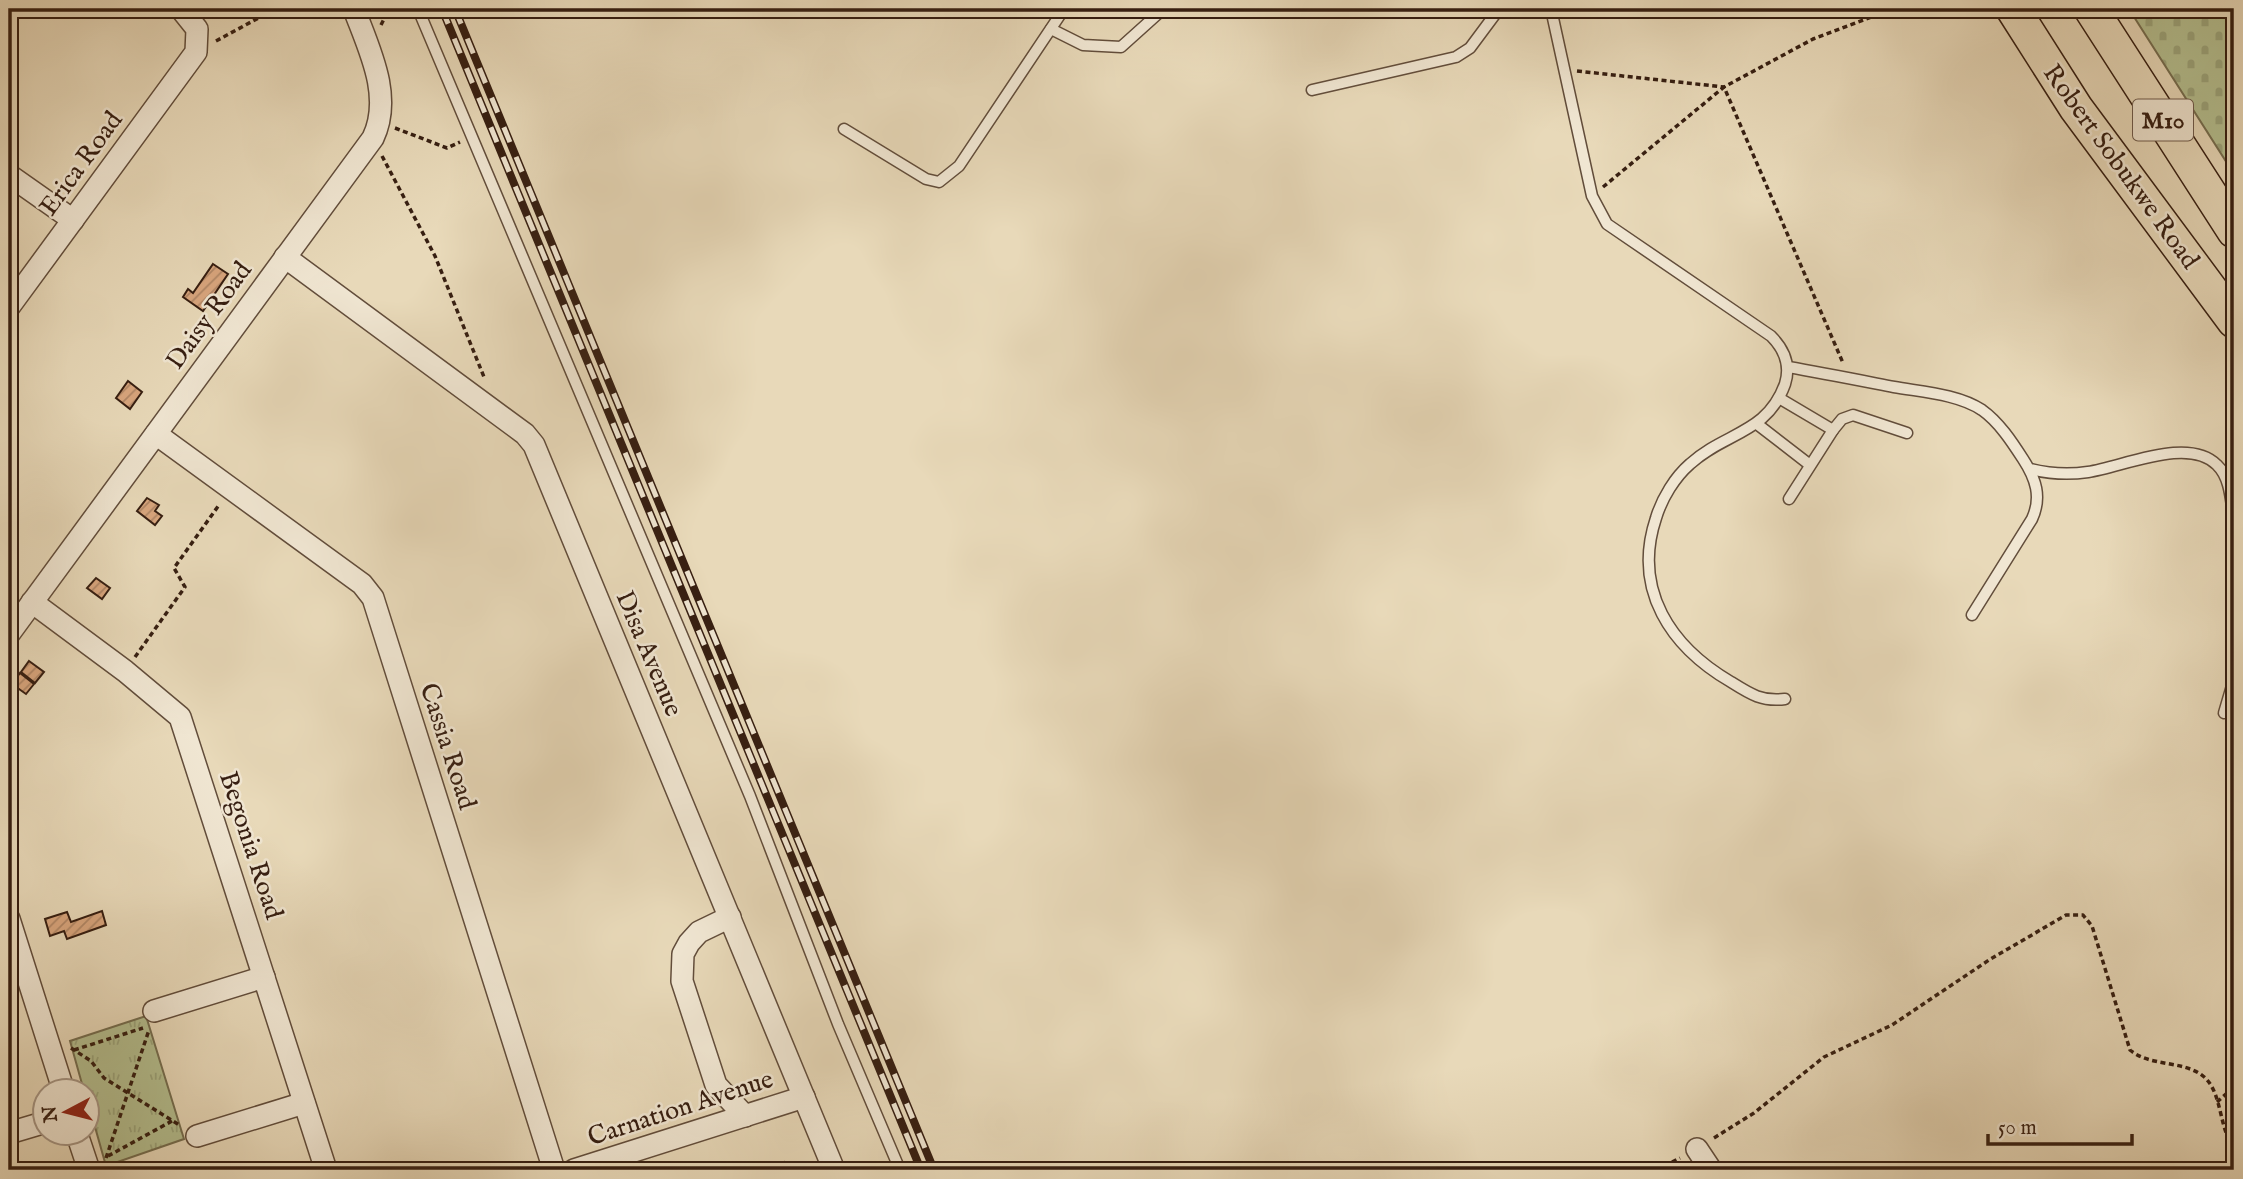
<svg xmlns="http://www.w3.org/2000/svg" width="2243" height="1179" viewBox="0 0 2243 1179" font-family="'IM FELL English',serif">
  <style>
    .grass { fill: url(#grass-tufts); stroke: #756e50; stroke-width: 2 }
    .cemetery { fill: url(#cemetery-stones); stroke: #756e50; stroke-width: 2 }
    .building { fill: url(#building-hatch); stroke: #361e11; stroke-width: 2 }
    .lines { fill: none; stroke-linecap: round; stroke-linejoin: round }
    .service-casing { stroke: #624d3b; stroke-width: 13 }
    .minor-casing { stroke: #624d3b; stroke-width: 24 }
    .primary-casing { stroke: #361e11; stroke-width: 36 }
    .path { stroke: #361e11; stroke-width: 3.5; stroke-dasharray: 5 3.5; stroke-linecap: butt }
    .service { stroke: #f0e6d2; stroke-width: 10 }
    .minor { stroke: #f0e6d2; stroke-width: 21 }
    .primary { stroke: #e8d9b9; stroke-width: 33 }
    .rail-casing { stroke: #361e11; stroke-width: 8 }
    .rail { stroke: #f0e6d2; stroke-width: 5; stroke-dasharray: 16; stroke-linecap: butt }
    .labels { text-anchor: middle; stroke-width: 5; stroke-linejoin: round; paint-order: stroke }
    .shield { fill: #f0e6d2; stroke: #6e5a4b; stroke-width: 2 }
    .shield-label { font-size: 24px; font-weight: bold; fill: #361e11 }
    .street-label { font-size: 26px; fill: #361e11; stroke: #f0e6d2 }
  </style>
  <defs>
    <pattern id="grass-tufts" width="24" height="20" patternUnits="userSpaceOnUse" patternTransform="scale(1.75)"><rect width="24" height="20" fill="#b4bf90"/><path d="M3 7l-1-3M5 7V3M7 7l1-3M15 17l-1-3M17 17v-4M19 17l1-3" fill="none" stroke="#9ba47b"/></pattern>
    <pattern id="cemetery-stones" width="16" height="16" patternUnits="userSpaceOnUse" patternTransform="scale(1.75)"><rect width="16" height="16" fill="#b4bf90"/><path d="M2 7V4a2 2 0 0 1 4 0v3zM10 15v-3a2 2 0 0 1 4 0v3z" fill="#9ba47b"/></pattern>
    <pattern id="building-hatch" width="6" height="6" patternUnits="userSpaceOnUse" patternTransform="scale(1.75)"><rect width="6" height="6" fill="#d9a67e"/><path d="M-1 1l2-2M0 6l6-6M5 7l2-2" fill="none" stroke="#b18766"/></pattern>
  </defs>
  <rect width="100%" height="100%" fill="#e8d9b9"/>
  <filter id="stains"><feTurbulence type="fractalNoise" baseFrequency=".00286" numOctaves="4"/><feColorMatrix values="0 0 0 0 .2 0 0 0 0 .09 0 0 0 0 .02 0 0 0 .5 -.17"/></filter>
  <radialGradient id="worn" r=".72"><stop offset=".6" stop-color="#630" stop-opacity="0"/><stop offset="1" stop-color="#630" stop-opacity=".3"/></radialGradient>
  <path class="grass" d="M146,1016L184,1139L106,1166L88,1102V1092L84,1091L70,1041Z"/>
  <path class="cemetery" d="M2129,9H2234V174Z"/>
  <g class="building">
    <path d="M213,264L228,274L203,311L183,297L188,289L193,293Z"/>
    <path d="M128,381L142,392L130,409L116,398Z"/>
    <path d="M147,498L159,505L155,511L162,516L155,525L137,511Z"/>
    <path d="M96,578L110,588L102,599L87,588Z"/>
    <path d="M29,661L44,672L35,683L21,672Z"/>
    <path d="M20,673L34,684L26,694L12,684Z"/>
    <path d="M102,911L106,925L67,939L64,931L50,936L45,919L67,912L71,922Z"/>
    <path d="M784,1162L787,1170H769L768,1167Z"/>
  </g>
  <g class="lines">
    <g class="service-casing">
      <g id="service">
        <path d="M418,9L750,796L838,1024L900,1170"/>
        <path d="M1551,9L1592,196L1607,224L1771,336C1784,349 1791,365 1785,384C1767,434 1725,432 1690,464C1675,477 1662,498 1656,518C1632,590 1671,647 1731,682C1750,694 1762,702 1785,699"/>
        <path d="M1051,29L1083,45L1121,47L1161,11"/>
        <path d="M1312,90L1456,57L1470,48L1499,9"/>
        <path d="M844,129L926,179L939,182L959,166L1064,9"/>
        <path d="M1788,367C1823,373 1858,380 1894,387C1922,392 1958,394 1982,410C1999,422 2012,442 2023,459C2036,479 2042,497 2032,519L1972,615"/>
        <path d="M1779,398L1833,430L1842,419L1853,415L1907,433"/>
        <path d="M1757,424L1810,465"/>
        <path d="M2030,469C2050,474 2068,475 2088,472C2123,467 2188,436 2217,465C2231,478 2231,503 2234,521"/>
        <path d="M1789,499L1833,430"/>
        <path d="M2224,713L2234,679"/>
      </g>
    </g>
    <g class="minor-casing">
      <g id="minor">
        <path d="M9,175L73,220"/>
        <path d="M285,257L525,434L534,445L834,1170"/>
        <path d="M9,307L196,52L197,29L181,9"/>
        <path d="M156,434L362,584L373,598L554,1170"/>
        <path d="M32,602L125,671L180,717L326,1170"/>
        <path d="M9,634L373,138C393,96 369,49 354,9"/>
        <path d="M730,917L699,932L689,943L683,954L682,981L716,1085L745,1116"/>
        <path d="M9,919L64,1092"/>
        <path d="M154,1011L264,977"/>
        <path d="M9,1133L46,1122"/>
        <path d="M77,1134L89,1170"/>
        <path d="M197,1136L304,1103"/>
        <path d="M1697,1149L1711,1170"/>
        <path d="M574,1170L804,1097"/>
      </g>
    </g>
    <g class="primary-casing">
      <g id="primary">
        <path d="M2013,9L2076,108L2234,321"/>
        <path d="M2091,9L2234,231"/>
      </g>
    </g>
    <g class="path">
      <path d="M381,25L389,9"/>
      <path d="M216,41L275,9"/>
      <path d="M1577,71L1724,87L1813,39L1893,9"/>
      <path d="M395,128L447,148L460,142"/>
      <path d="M382,156L435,256L484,377"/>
      <path d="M1603,187L1724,87L1843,363"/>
      <path d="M135,657L185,587L174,568L219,505"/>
      <path d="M71,1048L91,1061L104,1078L181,1126"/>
      <path d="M74,1050L143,1028"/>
      <path d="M2217,1102L2234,1087"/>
      <path d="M1714,1138L1754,1113L1824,1057L1892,1025L1989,960L2066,915H2083L2092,926L2130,1050C2150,1067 2183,1060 2203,1076C2223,1092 2218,1128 2234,1147"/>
      <path d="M108,1156L172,1121"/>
      <path d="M106,1158L149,1030"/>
      <path d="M1657,1170L1680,1158"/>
    </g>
    <use href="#service" class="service"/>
    <use href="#minor" class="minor"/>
    <use href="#primary" class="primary"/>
    <g class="rail-casing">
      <g id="rail">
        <path d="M442,9L921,1170"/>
        <path d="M455,9L934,1170"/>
      </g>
    </g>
    <use href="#rail" class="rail"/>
  </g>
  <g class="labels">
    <rect class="shield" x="2133" y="99.5" width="60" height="41" rx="5"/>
    <g class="shield-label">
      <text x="2163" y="128">M10</text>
    </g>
    <g class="street-label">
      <text transform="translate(80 163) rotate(-54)" y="9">Erica Road</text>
      <text transform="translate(2122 166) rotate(54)" y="9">Robert Sobukwe Road</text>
      <text transform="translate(208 315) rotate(-54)" y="9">Daisy Road</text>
      <text transform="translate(650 653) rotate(67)" y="9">Disa Avenue</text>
      <text transform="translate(449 746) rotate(72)" y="9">Cassia Road</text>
      <text transform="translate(252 845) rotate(72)" y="9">Begonia Road</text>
      <text transform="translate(680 1107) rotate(-18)" y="9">Carnation Avenue</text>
    </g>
  </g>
  <rect width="2243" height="1179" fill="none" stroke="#e8d9b9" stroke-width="35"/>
  <rect x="10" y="10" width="2222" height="1158" fill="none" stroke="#361e11" stroke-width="3.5"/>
  <rect x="18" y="18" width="2208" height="1144" fill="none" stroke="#361e11" stroke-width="2"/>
  <g transform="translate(66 1112) rotate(263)"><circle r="33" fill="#f0e6d2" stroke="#a69685" stroke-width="2"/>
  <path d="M0-5L12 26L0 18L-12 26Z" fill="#8f2418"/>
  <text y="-10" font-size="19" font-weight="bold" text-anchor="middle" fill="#361e11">N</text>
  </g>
  <path d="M1988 1134v10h144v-10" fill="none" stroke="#361e11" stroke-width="3.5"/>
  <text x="1998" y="1134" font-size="21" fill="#361e11" stroke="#f0e6d2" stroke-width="5" paint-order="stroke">50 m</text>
  <rect width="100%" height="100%" filter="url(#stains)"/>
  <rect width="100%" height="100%" fill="url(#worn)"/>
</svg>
